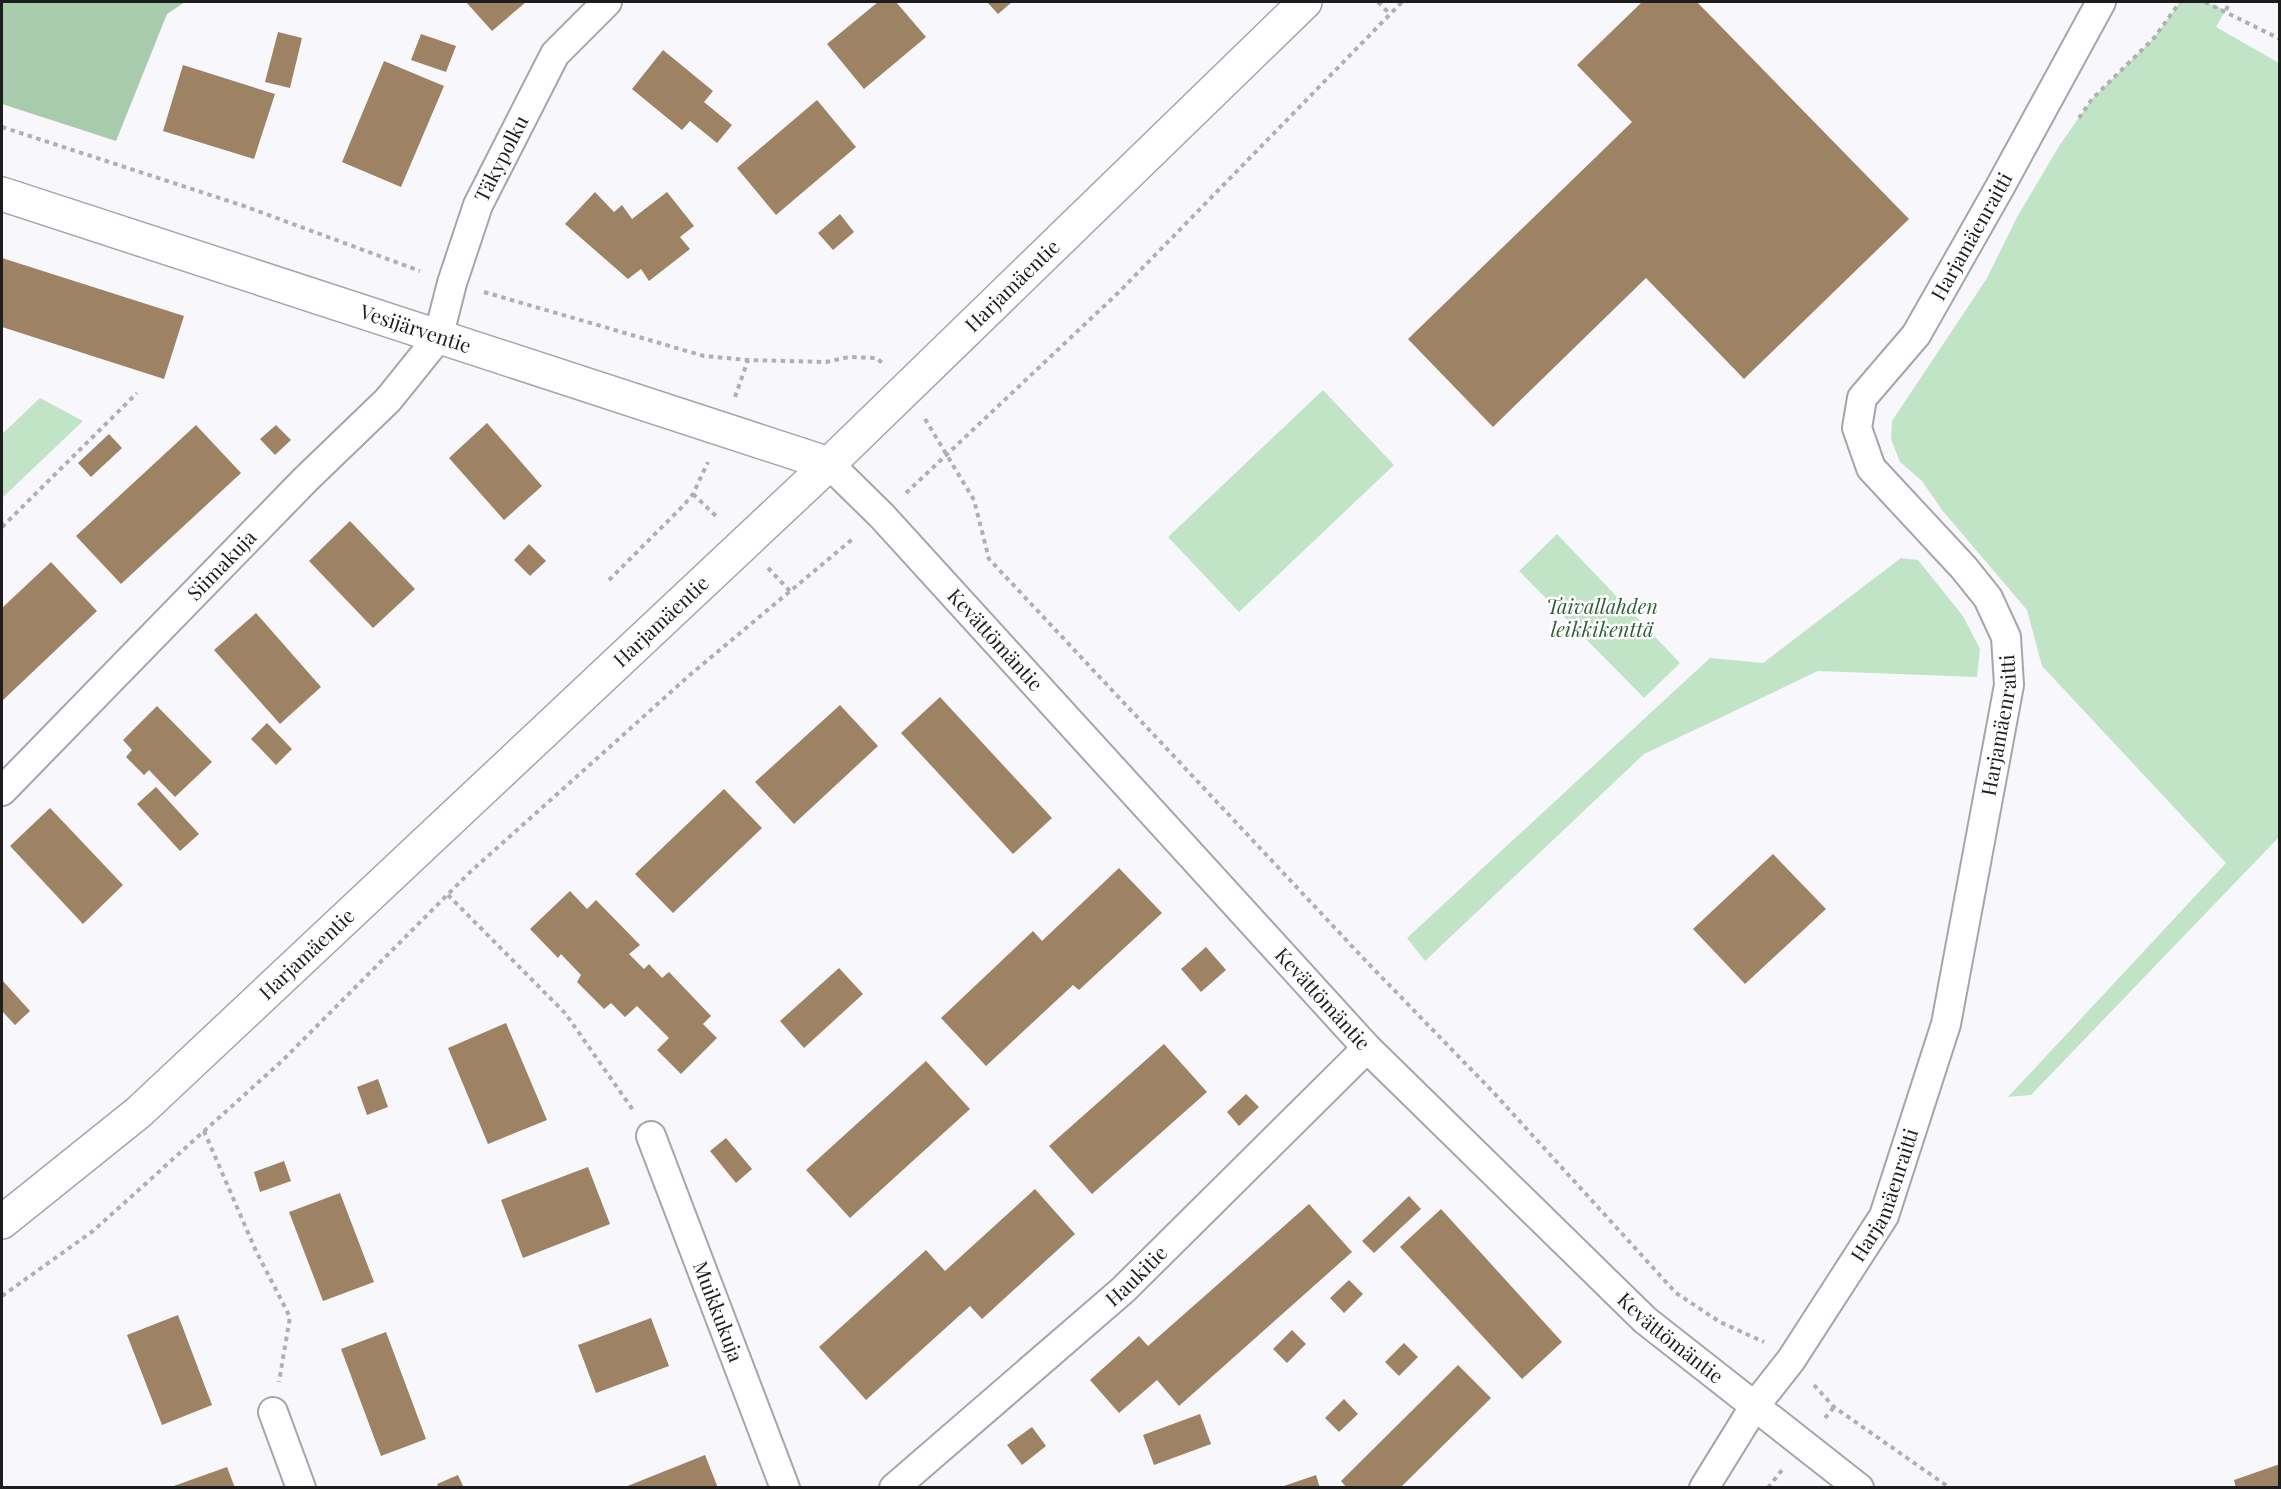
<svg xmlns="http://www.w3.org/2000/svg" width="2281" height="1489" viewBox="0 0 2281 1489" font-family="'Playfair Display',serif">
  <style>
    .green { fill: #c2e4c6 }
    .forest { fill: #a9cbad }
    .building { fill: #9d8263 }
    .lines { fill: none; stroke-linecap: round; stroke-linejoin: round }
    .minor-casing { stroke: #a6a5a9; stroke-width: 32 }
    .tertiary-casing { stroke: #a6a5a9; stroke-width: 36 }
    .path { stroke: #b0b0b3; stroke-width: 4; stroke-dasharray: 4.5 4.5; stroke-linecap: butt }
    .minor { stroke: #fff; stroke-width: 28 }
    .tertiary { stroke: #fff; stroke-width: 33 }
    .labels { text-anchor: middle; stroke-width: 5; stroke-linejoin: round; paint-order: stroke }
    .street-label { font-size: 20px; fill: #1d1d1e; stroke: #fff }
    .park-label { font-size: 20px; font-style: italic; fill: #2e5f37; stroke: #fff }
  </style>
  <rect width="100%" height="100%" fill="#f8f8fc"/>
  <g class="green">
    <path d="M2180,2H2205L2226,10L2216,27L2279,63V837L2031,1095L2008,1097L2226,863L2042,666L2027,610L1942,510L1922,481L1900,462L1891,439L1892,421L1987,278L2017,217L2061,143L2092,99L2154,38Z"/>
    <path d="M1323,390L1394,465L1239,612L1168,537Z"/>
    <path d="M40,398L83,421L2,498V434Z"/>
    <path d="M1557,534L1680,663L1644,698L1519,571Z"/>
    <path d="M1901,558L1918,560L1963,616L1980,649L1977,677L1818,671L1644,754L1425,961L1407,938L1710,658L1763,663Z"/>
  </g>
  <path class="forest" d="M2,2H185L167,14L116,141L2,104Z"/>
  <g class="building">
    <path d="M466,2H526L492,31Z"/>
    <path d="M878,2H896L926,37L864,89L827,44Z"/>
    <path d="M987,2H1012L998,14Z"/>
    <path d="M1642,2H1697L1909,219L1744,379L1646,278L1493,427L1408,339L1632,122L1577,65Z"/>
    <path d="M278,32L302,38L290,88L265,82Z"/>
    <path d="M421,34L456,46L446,72L411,60Z"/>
    <path d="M663,50L713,91L704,102L732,125L717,143L690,121L682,130L632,89Z"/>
    <path d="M384,61L444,86L401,187L342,162Z"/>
    <path d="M183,65L275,94L254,159L163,131Z"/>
    <path d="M817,100L856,147L776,215L737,168Z"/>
    <path d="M595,192L614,212L622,205L632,219L667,192L694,226L680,237L690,249L649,281L641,269L628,279L565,224Z"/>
    <path d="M840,214L854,232L833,250L818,233Z"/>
    <path d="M2,258L184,316L164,379L2,327Z"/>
    <path d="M487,423L542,486L504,520L449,458Z"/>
    <path d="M196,425L241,473L121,584L76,536Z"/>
    <path d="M276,425L291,440L275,455L260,439Z"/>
    <path d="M109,434L122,448L91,477L78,463Z"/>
    <path d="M350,521L415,589L373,628L309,561Z"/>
    <path d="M529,544L546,561L530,576L514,560Z"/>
    <path d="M51,562L97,611L2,701V608Z"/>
    <path d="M256,613L321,687L280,724L214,650Z"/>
    <path d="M940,697L1052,818L1013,854L901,733Z"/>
    <path d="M840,705L878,746L794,824L755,782Z"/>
    <path d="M157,706L212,762L175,797L149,770L144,775L126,757L132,750L123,740Z"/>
    <path d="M267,723L292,749L276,765L251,739Z"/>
    <path d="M156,787L199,834L180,851L137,804Z"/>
    <path d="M724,789L762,828L673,913L635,874Z"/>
    <path d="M50,808L123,885L83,924L10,846Z"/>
    <path d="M1773,854L1826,909L1745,984L1693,929Z"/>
    <path d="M1119,868L1162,913L1079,990L1073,985L986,1066L941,1018L1033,931L1042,941Z"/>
    <path d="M570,891L587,909L596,900L640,945L629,954L644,969L649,964L662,978L669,972L711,1016L703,1024L717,1038L681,1074L657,1050L669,1038L637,1006L625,1017L611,1003L604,1009L577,982L581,975L561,954L558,958L530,929Z"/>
    <path d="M1206,947L1226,970L1201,992L1181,969Z"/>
    <path d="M839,968L863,994L804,1048L780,1021Z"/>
    <path d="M2,980L30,1011L15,1025L2,1011Z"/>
    <path d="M506,1023L547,1120L488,1144L448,1048Z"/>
    <path d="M1164,1044L1207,1092L1092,1194L1049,1146Z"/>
    <path d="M926,1061L970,1109L850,1218L806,1170Z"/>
    <path d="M378,1079L388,1107L367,1115L357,1087Z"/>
    <path d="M1246,1094L1259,1107L1239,1126L1227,1112Z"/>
    <path d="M726,1138L752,1169L736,1183L710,1151Z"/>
    <path d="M284,1161L291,1181L260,1192L254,1172Z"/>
    <path d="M588,1167L610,1224L523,1258L501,1200Z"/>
    <path d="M1035,1189L1075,1234L982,1319L970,1306L866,1400L819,1347L926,1250L945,1271Z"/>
    <path d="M340,1193L374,1282L323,1301L289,1212Z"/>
    <path d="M1409,1196L1421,1209L1374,1253L1362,1241Z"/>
    <path d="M1309,1204L1352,1252L1179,1406L1157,1380L1119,1413L1090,1380L1139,1336L1148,1346Z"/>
    <path d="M1441,1209L1562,1342L1522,1379L1400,1247Z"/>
    <path d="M1349,1280L1363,1294L1344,1313L1330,1298Z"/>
    <path d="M178,1315L212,1405L162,1425L127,1335Z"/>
    <path d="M651,1318L669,1366L596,1393L578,1345Z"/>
    <path d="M1292,1330L1306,1344L1287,1363L1273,1349Z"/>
    <path d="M386,1332L426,1439L381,1456L341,1349Z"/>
    <path d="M1404,1343L1418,1357L1399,1376L1385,1362Z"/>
    <path d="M1458,1365L1491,1398L1400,1488H1347L1341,1481Z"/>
    <path d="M1344,1399L1358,1414L1339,1432L1325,1418Z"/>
    <path d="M1200,1414L1211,1444L1154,1465L1143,1435Z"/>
    <path d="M1032,1427L1046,1446L1022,1465L1007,1445Z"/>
    <path d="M705,1455L718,1488H625V1487Z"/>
    <path d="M2280,1464V1488H2236L2234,1480Z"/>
    <path d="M227,1467L235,1488H171V1487Z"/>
    <path d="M458,1475L464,1488H439L437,1484Z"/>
    <path d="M1316,1475L1320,1488H1281V1487Z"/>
  </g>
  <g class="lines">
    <g class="minor-casing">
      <g id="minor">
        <path id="s1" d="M829,464L882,516L1367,1048L1645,1320L1859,1488"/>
        <path id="s2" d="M2,791L306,479L388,400L438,338L452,283L478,205L555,54L607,2"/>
        <path id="s3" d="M651,1136L785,1488"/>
        <path d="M273,1412L301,1488"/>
        <path id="s4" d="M894,1488L1123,1290L1367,1048"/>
        <path id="s5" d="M1704,1488L1754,1407L1791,1360L1884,1216L1946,1024L2009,685L2006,637L1988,598L1964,568L1871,468L1857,428L1862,398L1916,335L2000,187L2101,2"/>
      </g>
    </g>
    <g class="tertiary-casing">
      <g id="tertiary">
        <path id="s6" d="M2,194L829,464"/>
        <path id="s7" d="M2,1222L139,1112L829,464L1305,2"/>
      </g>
    </g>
    <g class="path">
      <path d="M1378,2L1390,14"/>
      <path d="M2205,2L2280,39"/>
      <path d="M2226,10L2230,2"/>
      <path d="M2079,118L2092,99L2154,38L2180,2"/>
      <path d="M2,127L244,206L420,271"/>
      <path d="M484,292L704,356L748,360L826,362L849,357L877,358L882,363"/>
      <path d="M735,397L748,360"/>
      <path d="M925,419L974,500L989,559L1364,959L1494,1093L1676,1293L1720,1322L1764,1342"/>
      <path d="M906,493L1119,292L1402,2"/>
      <path d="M693,494L718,518"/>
      <path d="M2,527L137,393"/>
      <path d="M768,568L790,591"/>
      <path d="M609,580L683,506L693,494L708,462"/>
      <path d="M448,895L565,1013L633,1110"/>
      <path d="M204,1131L256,1251L290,1317L279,1382"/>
      <path d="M2,1296L93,1231L282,1061L468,874L691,674L855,537"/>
      <path d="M1814,1385L1834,1407L1950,1488"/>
      <path d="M1825,1418L1834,1407"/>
      <path d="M1768,1488L1782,1470"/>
    </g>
    <use href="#minor" class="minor"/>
    <use href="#tertiary" class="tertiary"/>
  </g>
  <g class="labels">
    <g class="street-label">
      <text dy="7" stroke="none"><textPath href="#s2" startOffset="820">Täkypolku</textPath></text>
      <text dy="7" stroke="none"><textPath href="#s5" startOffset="1408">Harjamäenraitti</textPath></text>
      <text dy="7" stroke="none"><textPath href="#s7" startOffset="1378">Harjamäentie</textPath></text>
      <text dy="7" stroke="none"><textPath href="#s6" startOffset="435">Vesijärventie</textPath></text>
      <text dy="7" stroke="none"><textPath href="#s2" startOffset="315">Siimakuja</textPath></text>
      <text dy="7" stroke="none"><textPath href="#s7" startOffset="892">Harjamäentie</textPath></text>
      <text dy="7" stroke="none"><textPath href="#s1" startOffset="242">Kevättömäntie</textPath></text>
      <text dy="7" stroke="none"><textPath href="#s5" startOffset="832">Harjamäenraitti</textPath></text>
      <text dy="7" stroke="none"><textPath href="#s7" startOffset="406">Harjamäentie</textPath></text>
      <text dy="7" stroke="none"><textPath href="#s1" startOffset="728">Kevättömäntie</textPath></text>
      <text dy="7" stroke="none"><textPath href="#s5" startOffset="346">Harjamäenraitti</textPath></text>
      <text dy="7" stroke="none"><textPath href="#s4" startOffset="322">Haukitie</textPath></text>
      <text dy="7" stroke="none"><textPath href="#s3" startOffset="188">Muikkukuja</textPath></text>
      <text dy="7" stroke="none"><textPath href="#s1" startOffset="1214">Kevättömäntie</textPath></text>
    </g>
    <g class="park-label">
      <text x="1602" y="614">Taivallahden<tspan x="1602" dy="23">leikkikenttä</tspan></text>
    </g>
  </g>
  <rect width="2281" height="1489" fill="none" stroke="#1d1d1e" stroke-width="6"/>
</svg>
